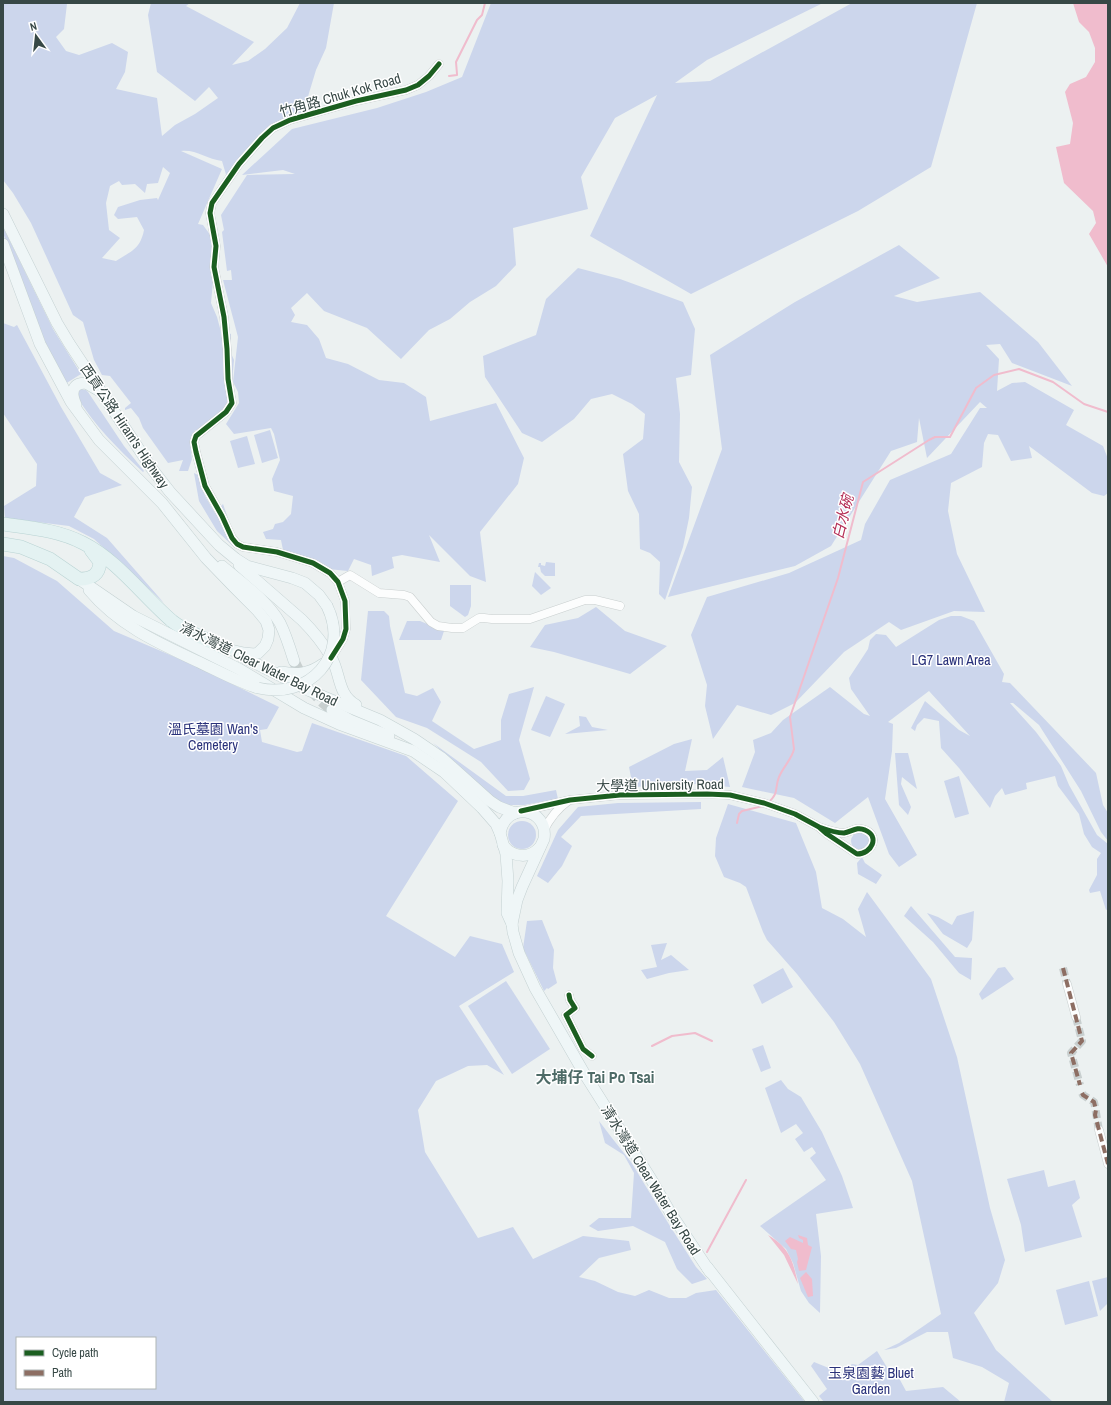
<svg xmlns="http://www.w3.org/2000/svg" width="1111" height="1405" viewBox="0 0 1111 1405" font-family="'Archivo Narrow','Noto Sans TC',sans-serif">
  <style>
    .green { fill: #ccd6ec; fill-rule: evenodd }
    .water { fill: #f0bccd }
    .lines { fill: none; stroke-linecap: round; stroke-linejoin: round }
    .stream { stroke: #f0bccd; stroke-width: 2 }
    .street-tunnel { stroke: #c8cfcf; stroke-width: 8; stroke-dasharray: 8 4; stroke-linecap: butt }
    .secondary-tunnel { stroke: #c8cfcf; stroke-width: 11; stroke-dasharray: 11 5.5; stroke-linecap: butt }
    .street-casing { stroke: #c9cfcf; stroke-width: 9 }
    .secondary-casing { stroke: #c4d1d2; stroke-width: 12 }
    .primary-casing { stroke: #b9d3d3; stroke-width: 14 }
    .street { stroke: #fcfdfd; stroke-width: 8 }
    .secondary { stroke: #eff6f7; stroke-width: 11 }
    .primary { stroke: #e4f2f2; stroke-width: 13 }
    .secondary-bridge-casing { stroke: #c4d1d2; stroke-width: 12; stroke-linecap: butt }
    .secondary-bridge { stroke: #eff6f7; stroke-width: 11 }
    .quiet { stroke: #8d6e63; stroke-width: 4; stroke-dasharray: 8 4; stroke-linecap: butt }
    .cycleway-casing { stroke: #fff; stroke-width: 8 }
    .cycleway { stroke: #1b5e20; stroke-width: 5 }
    .labels { text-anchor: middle; stroke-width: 3; stroke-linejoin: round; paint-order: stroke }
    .street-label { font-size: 14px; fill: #374846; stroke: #fff }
    .park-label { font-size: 14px; fill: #29317a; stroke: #fff }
    .water-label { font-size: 15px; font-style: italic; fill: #b52f57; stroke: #fff }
    .quarter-label { font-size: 16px; font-weight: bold; fill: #4e6b67; stroke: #fff }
  </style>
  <rect width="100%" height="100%" fill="#ecf1f1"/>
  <g class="green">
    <path d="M3,3H65L67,4L64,29L56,37L66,51L79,55L112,43L128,52L125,72L116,89L157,98L162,136L175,125L195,114L218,98L209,87L195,101L157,72L148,15L151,3H190L186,6L254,42L232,65L248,61L265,49L287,28L300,3H334L326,48L316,70L303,113L261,138L227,178L222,161C207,159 195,149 181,151L222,169L198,224L203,225L219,247L211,258L213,281L211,303L217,317L221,332L231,334L230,351L234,360L229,414L215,425L205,423V435L195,430L190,442L192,459L188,471H179L183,460L168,463L143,428L139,418L131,408L125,410V408L131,403L110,376L102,375L94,360L83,322L73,315L31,223L13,193L3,180ZM163,167L170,173L158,200L157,198L140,200L118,207L114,215L118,219L137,217L144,230C140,250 131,251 116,261L102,258L120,238L109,230L106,203L110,186L119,181L122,185L135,184L145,193L147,184L158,183Z"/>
    <path d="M491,3H823L707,60L675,83L710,81L852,3H977L931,167L858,211L691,294L590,236L657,95L615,118L581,177L588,209L513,228L516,265L496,286L470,302L450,319L429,330L401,359L367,328L324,311L307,293L291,308L295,315L291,322L307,325L319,339L326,358L348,364L379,380L404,383L426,397L430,421L496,403L524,458L518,484L480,532L486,582L470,576L429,535L440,562L402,555L392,557L394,568L372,576L371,565L354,559L348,571L328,569L283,550L281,540L266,539L263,532L273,529L275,524L283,522L291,514L293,496L274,491L272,479L280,460L274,434L271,428L234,434L226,424L239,403L238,392L233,382L238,337L223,280H232L231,270L227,271L222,232L224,230L221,215L247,175L295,174L283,170L242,175L292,129L377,108L426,92L462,77Z"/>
    <path d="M3,227L53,329L81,374L65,384L46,348L3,233Z"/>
    <path d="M899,245L940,278L894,296L917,302L980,292L1038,342L1072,386L1012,363L1000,344L986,345L999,359L997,391L1012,383L1025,382L1074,410L1066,425L1103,446L1108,459V493L1104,496L1092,493L1029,446L1032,458L1011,461L998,435L988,434L984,443L982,467L951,483L948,511L957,554L985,612L954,611L901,630L889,622L844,652L795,703L771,715L737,705L713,739L705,706L707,685L691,635L707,597L789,573L861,540L865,524L890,480L951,454L980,408H987L980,402L927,458L919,418L917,442L891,451L831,546L795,566L668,597L722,449L710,355L795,302Z"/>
    <path d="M578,268L620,279L683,302L695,329L691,375L676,378L680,414L679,462L692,487L689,518L683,547L665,600L659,594L660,562L650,553L640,549L639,514L628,491L623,454L643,439L645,414L632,404L612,394L591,399L574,419L542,442L522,433L485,377L483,356L536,335L546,299Z"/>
    <path d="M3,323L14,327L17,325L61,407L100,473L122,485L85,497L74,517L107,538L164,603L94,539L69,526L5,518L4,506L36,486L37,464L3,413Z"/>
    <path d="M80,389L86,390L88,392L124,446L144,471L143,472C118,449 95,426 77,397L78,391Z"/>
    <path d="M270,430L278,458L262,463L254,435Z"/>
    <path d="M247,436L255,464L238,468L230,441Z"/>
    <path d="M194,473L198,475L205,496L215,513L223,504L230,524L224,525L236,548L234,547L217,531L199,501Z"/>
    <path d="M3,556L14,558L57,581L114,631L196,666L279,707L267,729L260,730L262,742L297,752L302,751L312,723L406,756L458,801L386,916L455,957L470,936L502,944L514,972L459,1006L504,1075L487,1065L468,1066L436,1081L418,1110L425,1152L478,1238L513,1227L533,1259L583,1236L629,1241L631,1250L599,1258L579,1277L595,1281L618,1292L635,1296L649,1290L669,1298H686L696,1293L716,1290L805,1402H3ZM17,1338H155V1388H17Z"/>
    <path d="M546,562L555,563V576H545L541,572L540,567H538L539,563H541V565L545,566Z"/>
    <path d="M535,572L551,588L541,595L532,586Z"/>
    <path d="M450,585H471V606L468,615L465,617L450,606Z"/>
    <path d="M596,607L625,631L667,646L630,674L554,652L530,647L545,625L578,618Z"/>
    <path d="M368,611H384L389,616L390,626L405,693L417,696L433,688L441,702L432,721L474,749L501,740V720L509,694L534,687L519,740L530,779L524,790L508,791L481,762L427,728L396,717L361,680Z"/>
    <path d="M951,616H961L974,621L1004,674L1002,682L1010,683L1096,773L1103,805L1108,813V841L1101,832L1081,791L1039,725L1013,703H1010L1036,732L1048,748L1061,766L1069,785L1097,835L1108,844V909L1106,910L1100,891L1090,893L1089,890L1097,875V859L1101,853L1092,847L1084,834L1079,814L1058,786L1055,776L1026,783L1027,789L1005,795L1002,788L995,796L990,808L959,768L941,748L939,721L924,718L917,725L915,731L911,728L925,701L959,730L970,736L929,691L888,722L893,724L892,751L885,799L917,855L899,867L889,854L868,797L835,823L794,798L742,787L755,752L753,740L771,733L783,720L830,687L864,714L870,716L851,689L849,678L868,649L870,640L876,634L886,635L896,647L939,620Z"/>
    <path d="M407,621H420L444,631L441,640H399Z"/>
    <path d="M546,696L565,704L550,737L531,730Z"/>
    <path d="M579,716L586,717L592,727L608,730L565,734L580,726Z"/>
    <path d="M692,739L685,771L707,770L723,757L730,787L696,784L633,787L629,767L674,744Z"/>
    <path d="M433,743L506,796H523L556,790L558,799L524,805H508L495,800Z"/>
    <path d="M895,753H908L917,789L902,777L901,784L911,807L908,815L899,805Z"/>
    <path d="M959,776L969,814L955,818L944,781Z"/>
    <path d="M701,802V809L581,816L561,837L572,846L562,866L548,883L537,876L558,830L578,807L618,803Z"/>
    <path d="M728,804L796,823L816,872L822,908L843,919L866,937L858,909L867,892L931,979L957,1057L990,1208L1005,1260L998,1283L974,1313L996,1350L1053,1402H1004L1009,1383L982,1367L953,1358L948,1332H927L896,1348L884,1350L899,1343L941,1314L912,1181L860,1064L834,1022L797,974L767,940L763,932L746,887L740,883L724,877L715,856L716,838Z"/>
    <circle cx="522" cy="835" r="14"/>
    <circle cx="860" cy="841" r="9"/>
    <path d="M862,857L865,863L882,875L876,884L858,874L857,863Z"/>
    <path d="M911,906L955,957L972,958L971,980L959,973L933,942L904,916Z"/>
    <path d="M974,911L972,940L967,948L943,934L927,913L938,917L952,925L957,916Z"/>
    <path d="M542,920L554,950L553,968L557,983L548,989L547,988L544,991L523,948L527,921Z"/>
    <path d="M667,943L661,960L671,955L689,970L669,973L647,979L641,970L657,967L651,945Z"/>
    <path d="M1005,967L1014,979L982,1000L979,994L998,968Z"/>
    <path d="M783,968L793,987L762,1004L753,985Z"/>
    <path d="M506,981L550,1049L512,1074L468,1006Z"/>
    <path d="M763,1045L771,1068L761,1072L752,1049Z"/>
    <path d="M781,1080L788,1089L801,1097L822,1132L842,1176L853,1208L816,1214L821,1256L820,1313L809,1303L801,1291L793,1263L786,1249L760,1226L826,1180L810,1158L816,1153L812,1147L804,1152L795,1139L803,1133L796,1124L781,1133L765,1088Z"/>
    <path d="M599,1121L612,1138L631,1162L670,1226L696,1267L707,1279L692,1284L677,1269L665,1242L633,1226L598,1231L589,1226L599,1218H631L634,1173L624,1155L605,1143Z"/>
    <path d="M1044,1170L1048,1187L1075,1180L1080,1198L1072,1205L1082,1237L1025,1252L1021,1225L1007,1179Z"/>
    <path d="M1108,1277V1303L1100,1311L1092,1281Z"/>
    <path d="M1089,1281L1098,1316L1065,1325L1056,1290Z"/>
    <path d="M877,1351L888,1369L893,1367L906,1391L943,1387L961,1402H824L819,1396L827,1389L811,1366L814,1362L841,1373L852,1364L858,1365Z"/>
  </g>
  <g class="water">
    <path d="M1073,3H1108V267L1089,234L1096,223L1093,211L1064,183L1056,147L1070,144L1073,123L1065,92L1070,84L1086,77L1095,62V48L1089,32L1079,22Z"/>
    <path d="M768,1235C790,1248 793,1261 798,1284L784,1255Z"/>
    <path d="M798,1235L807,1238L808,1245L812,1247L806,1270L799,1271L797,1262L798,1259L796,1250L791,1249L785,1241L790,1237L803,1243V1240L799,1238Z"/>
    <path d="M806,1272L812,1279L813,1296L808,1297L800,1278Z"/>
  </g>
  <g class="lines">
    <g class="stream">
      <path d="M449,76L457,75V74L456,62L477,20L482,15L485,3"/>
      <path d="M768,803C780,792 774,789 779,777C783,767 792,759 794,749L790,717L838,578L863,482L929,440L935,437H950L976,388L994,375L1019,369L1053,382L1084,404L1108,412"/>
      <path d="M737,823L739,814L742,811L763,806"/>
      <path d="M652,1046L672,1036L695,1033L712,1041"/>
      <path d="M707,1252L746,1180"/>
    </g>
    <g class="street-tunnel">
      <path d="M1063,968L1067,984"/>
      <path d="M1076,1017L1082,1041L1071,1053L1080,1085"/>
      <path d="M1082,1093L1083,1095L1094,1102C1096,1111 1097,1120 1099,1130"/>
    </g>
    <path class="secondary-tunnel" d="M294,661C303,681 315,697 332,710"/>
    <g class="street-casing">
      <g id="street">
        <path d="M338,582L350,575L379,593L404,595L410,597L431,622L438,626L452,628H463L479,618H484L492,619H530L585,600H595L620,606"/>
        <path d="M332,657L343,639L346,629L345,601L338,582L330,573L313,563L277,552L243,547L237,544L232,538L222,516L205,486L196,452L194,442L196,436L226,412L232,403L228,379L227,349L224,317L214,267L216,246L210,213L212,203L239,164L262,138L273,128L290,120L356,101L406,90L418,85L429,76L439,64"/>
        <path d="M522,811L570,800L620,795L707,794L730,795L764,803L795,814L819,827L827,834L857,854C872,854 880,836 865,830C857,826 851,832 844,833C835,833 827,830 819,827"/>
        <path d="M544,830C550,818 557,809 568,801"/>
        <path d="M1067,984L1076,1017"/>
        <path d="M569,995L570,1000L575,1008L566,1015L583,1049L592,1056"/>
        <path d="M1099,1130L1108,1164"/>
      </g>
    </g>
    <g class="secondary-casing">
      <g id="secondary">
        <path d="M3,214L57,323L69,343L152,469L170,492L219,545L236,559L247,566L292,578L305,583L319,595L327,606"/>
        <path d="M3,244L40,344L71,402L99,440L162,503L206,558L233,586L257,610L266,621L269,630L268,639L265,646L258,653L254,654L244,653L226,649"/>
        <path d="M76,405C71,394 71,383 86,383L98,390"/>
        <path d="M239,565L302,620C313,631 323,643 331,657C341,674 337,694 356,705"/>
        <path d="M222,566C242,583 267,600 280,623C286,635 290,648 294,661"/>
        <path d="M79,579L133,616L239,669L304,708L339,724L413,751L444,772L482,808L496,824L500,833L506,854L508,881L507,913L512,924"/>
        <path d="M89,590C118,625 158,643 199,662C218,671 238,682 258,688"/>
        <path d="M239,655L310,691L380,720L414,739L442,758L490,801L499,807L515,813"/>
        <path d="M281,672C297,675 309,674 323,664"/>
        <path d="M332,710L350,720L389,736"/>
        <path d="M500,833C506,800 549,808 544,839L522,887L517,900L512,924L513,932L519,953L535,988L584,1073L651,1179L670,1212L710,1272"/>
        <path d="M503,845C513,858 530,859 540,847"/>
        <path d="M707,1267L813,1402"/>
      </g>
    </g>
    <g class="primary-casing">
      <g id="primary">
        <path d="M3,524C30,528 58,530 83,543C117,560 143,596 172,621C186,632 209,640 226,649"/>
        <path d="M3,544L21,547L50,559L79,579C92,579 99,575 100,562L91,550"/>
      </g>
    </g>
    <use href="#street" class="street"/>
    <use href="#secondary" class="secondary"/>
    <use href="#primary" class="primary"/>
    <g class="secondary-bridge-casing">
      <path id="secondary-bridge" d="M258,688C309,700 351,655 327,606"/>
    </g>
    <use href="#secondary-bridge" class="secondary-bridge"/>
    <g class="quiet">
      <path d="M1063,968L1082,1041L1071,1053L1080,1085"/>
      <path d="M1082,1093L1083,1095L1094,1102L1096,1110L1095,1115L1108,1164"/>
    </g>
    <g class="cycleway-casing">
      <g id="cycleway">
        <path d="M331,658L343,639L346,629L345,601L338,582L330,573L313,563L277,552L243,547L237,544L232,538L222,516L205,486L196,452L194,442L196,436L226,412L232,403L228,379L227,349L224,317L214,267L216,246L210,213L212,203L239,164L262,138L273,128L290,120L356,101L406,90L418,85L429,76L439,64"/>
        <path d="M521,811L570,800L620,795L707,794L730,795L764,803L795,814L819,827L827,834L857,854C872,854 880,836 865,830C857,826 851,832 844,833C835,833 827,830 819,827"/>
        <path d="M569,995L570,1000L575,1008L566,1015L583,1049L592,1056"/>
      </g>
    </g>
    <use href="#cycleway" class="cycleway"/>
  </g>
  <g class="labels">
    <g class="street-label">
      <text transform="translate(340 95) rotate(-16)" y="5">竹角路 Chuk Kok Road</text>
      <text transform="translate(125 426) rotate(56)" y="5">西貢公路 Hiram's Highway</text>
      <text transform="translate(259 664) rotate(26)" y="5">清水灣道 Clear Water Bay Road</text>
      <text transform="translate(660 785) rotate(-1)" y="5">大學道 University Road</text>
      <text transform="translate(651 1180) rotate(58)" y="5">清水灣道 Clear Water Bay Road</text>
    </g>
    <g class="park-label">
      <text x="951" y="665">LG7 Lawn Area</text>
      <text x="213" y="734">溫氏墓園 Wan's<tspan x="213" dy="16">Cemetery</tspan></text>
      <text x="871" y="1378">玉泉園藝 Bluet<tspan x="871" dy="16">Garden</tspan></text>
    </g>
    <g class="water-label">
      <text transform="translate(843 517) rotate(-76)" y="5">白水碗</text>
    </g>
    <g class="quarter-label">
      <text x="595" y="1083">大埔仔 Tai Po Tsai</text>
    </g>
  </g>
  <rect width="1111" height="1405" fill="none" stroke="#374846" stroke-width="8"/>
  <rect x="16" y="1337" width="140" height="52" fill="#ffffff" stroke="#afb6b5"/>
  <rect x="24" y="1350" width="20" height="6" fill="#1b5e20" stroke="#afb6b5"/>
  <text x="52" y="1357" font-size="12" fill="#374846">Cycle path</text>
  <rect x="24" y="1370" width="20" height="6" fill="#8d6e63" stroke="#afb6b5"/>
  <text x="52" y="1377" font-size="12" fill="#374846">Path</text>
  <g transform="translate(36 36) rotate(345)" stroke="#ffffff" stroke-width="3" paint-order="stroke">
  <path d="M0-3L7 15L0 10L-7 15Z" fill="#374846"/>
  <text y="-6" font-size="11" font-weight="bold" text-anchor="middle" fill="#374846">N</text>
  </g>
</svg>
